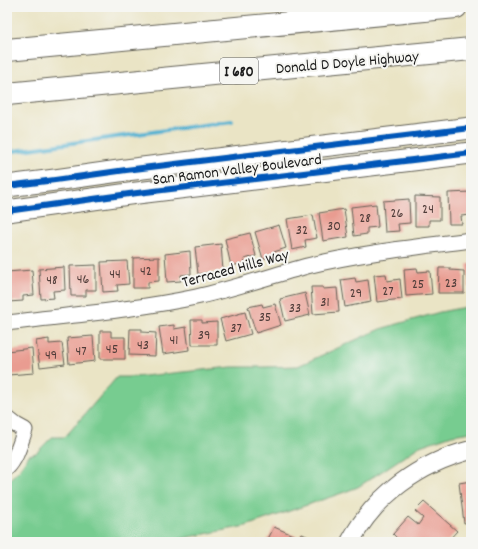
<svg xmlns="http://www.w3.org/2000/svg" width="478" height="549" viewBox="0 0 478 549" font-family="Dekko,sans-serif">
  <style>
    .green { fill: #77cc90; stroke: #4a7456 }
    .lines { fill: none; stroke-linecap: round; stroke-linejoin: round }
    .stream { stroke: #54b2d2; stroke-width: 4 }
    .building { fill: #e99c91 }
    .minor-casing { stroke: #646257; stroke-width: 17 }
    .tertiary-casing { stroke: #646257; stroke-width: 20 }
    .secondary-casing { stroke: #646257; stroke-width: 23 }
    .motorway-casing { stroke: #646257; stroke-width: 24 }
    .minor { stroke: #fff; stroke-width: 15 }
    .tertiary { stroke: #fff; stroke-width: 18 }
    .secondary { stroke: #fff; stroke-width: 21 }
    .motorway { stroke: #fff; stroke-width: 22 }
    .cycleway-casing { stroke: #f6f6f2; stroke-width: 8 }
    .cycleway { stroke: #0057b8; stroke-width: 6 }
    .labels { text-anchor: middle; stroke-width: 4; stroke-linejoin: round; paint-order: stroke }
    .number-label { font-size: 14px; fill: #4f3c39 }
    .shield { fill: #f6f6f2; stroke: #5d5d5c; stroke-width: 1 }
    .shield-label { font-size: 15px; font-weight: bold; fill: #1c1c1c }
    .street-label { font-size: 16px; fill: #1c1c1c; stroke: #f6f6f2 }
  </style>
  <rect width="100%" height="100%" fill="#f6f6f2"/>
  <filter id="ink" filterUnits="userSpaceOnUse"><feTurbulence type="fractalNoise" baseFrequency=".025" numOctaves="2"/><feDisplacementMap in="SourceGraphic" scale="8" xChannelSelector="R" yChannelSelector="G"/><feConvolveMatrix kernelMatrix="1 2 1 2 8 2 1 2 1" color-interpolation-filters="sRGB"/></filter>
  <filter id="wash" filterUnits="userSpaceOnUse"><feTurbulence type="fractalNoise" baseFrequency=".012" numOctaves="4" result="noise"/><feDisplacementMap in="SourceGraphic" scale="16" xChannelSelector="R" yChannelSelector="G"/><feGaussianBlur stdDeviation="0.9" result="paint"/><feColorMatrix in="noise" values="0 0 0 0 0 0 0 0 0 0 0 0 0 0 0 0 0 1.4 0 .05"/><feComposite in="paint" operator="in"/></filter>
  <g filter="url(#wash)">
    <rect width="100%" height="100%" fill="#eae4c5"/>
    <path class="green" d="M471,306V432L452,435L420,446L358,487L342,493L246,526L174,540L170,542H7V482L20,469L29,455L36,453L52,437H65L117,377H134L232,367H265L298,366L380,329L440,312Z"/>
    <g class="lines">
      <path class="stream" d="M7,152L232,121"/>
    </g>
    <g id="blocks">
      <g class="building">
        <path d="M471,192V215L461,216L462,224H449L448,193Z"/>
        <path d="M415,196L440,197V220H429V226H415Z"/>
        <path d="M409,199L410,223L398,224L399,231L385,232L383,201Z"/>
        <path d="M376,204L378,227L367,228V234L354,236L351,207Z"/>
        <path d="M344,209L348,237L323,241L319,213Z"/>
        <path d="M313,215L317,238L305,240L306,247L292,250L287,219Z"/>
        <path d="M279,225L286,248L274,252L275,256L263,259L255,232Z"/>
        <path d="M250,233L256,256L244,259L245,263L231,266L225,239Z"/>
        <path d="M221,244L223,271L198,274L195,247Z"/>
        <path d="M190,251L191,274L181,275V281L167,282L165,254Z"/>
        <path d="M159,257V281L148,282V288H133V258Z"/>
        <path d="M127,261L129,284L117,285L118,291L103,292L101,262Z"/>
        <path d="M467,264H471V288H469Z"/>
        <path d="M96,265V290H86V296H71L70,266Z"/>
        <path d="M64,267L65,290L53,291L54,298L41,299L39,269Z"/>
        <path d="M417,268L418,272L430,271L432,294L406,296L404,269Z"/>
        <path d="M439,268H450V270L464,271V293H438Z"/>
        <path d="M32,270L34,295L23,296V301L8,302L7,272Z"/>
        <path d="M386,274L387,281L400,279L402,299L377,302L374,275Z"/>
        <path d="M355,278L356,282L368,280L371,302L345,307L341,280Z"/>
        <path d="M311,287H323V289L337,288L339,312L313,314Z"/>
        <path d="M305,293L310,315L285,321L280,299Z"/>
        <path d="M262,304L263,307L275,304L281,325L256,333L248,307Z"/>
        <path d="M245,312L251,334L226,341L220,319Z"/>
        <path d="M191,320H202V323L217,322V345H192Z"/>
        <path d="M174,325V329L186,327L189,350L163,354L159,327Z"/>
        <path d="M130,329H142V332L156,333L155,356L129,355Z"/>
        <path d="M100,331H111V337H125V359H100Z"/>
        <path d="M93,336L95,361L69,364L67,338Z"/>
        <path d="M49,339V344L62,343L65,364L40,367L36,341Z"/>
        <path d="M32,348L34,373L8,375L7,351Z"/>
        <path d="M471,481V522L464,523L459,483Z"/>
        <path d="M424,502L457,531L447,542H401L393,534L408,517L418,525L423,518L415,511Z"/>
        <path d="M274,527L300,538L302,534L321,542H269L267,541Z"/>
      </g>
    </g>
  </g>
  <g filter="url(#ink)">
    <use href="#blocks" fill-opacity="0" stroke="#646257" stroke-width="1"/>
    <g class="lines">
      <g class="minor-casing">
        <g id="minor">
          <path d="M7,323C70,315 134,310 196,297C233,289 270,276 307,266C360,253 416,247 471,240"/>
          <path d="M7,418L16,425L25,430C20,443 17,458 7,468"/>
        </g>
      </g>
      <g class="tertiary-casing">
        <path id="tertiary" d="M350,542C375,495 420,463 471,450"/>
      </g>
      <g class="secondary-casing">
        <g id="secondary">
          <path d="M7,186L55,180L126,170L471,128"/>
          <path d="M7,211L129,194L471,153"/>
        </g>
      </g>
      <g class="motorway-casing">
        <g id="motorway">
          <path d="M7,50L456,7"/>
          <path d="M7,94L471,49"/>
        </g>
      </g>
      <use href="#minor" class="minor"/>
      <use href="#tertiary" class="tertiary"/>
      <use href="#secondary" class="secondary"/>
      <use href="#motorway" class="motorway"/>
      <g class="cycleway-casing">
        <g id="cycleway">
          <path d="M7,186L55,180L126,170L471,128"/>
          <path d="M7,211L129,194L471,153"/>
        </g>
      </g>
      <use href="#cycleway" class="cycleway"/>
    </g>
  </g>
  <g class="labels">
    <g class="number-label">
      <text x="428" y="213">24</text>
      <text x="397" y="217">26</text>
      <text x="365" y="222">28</text>
      <text x="334" y="230">30</text>
      <text x="302" y="234">32</text>
      <text x="146" y="275">42</text>
      <text x="115" y="278">44</text>
      <text x="83" y="283">46</text>
      <text x="52" y="284">48</text>
      <text x="451" y="287">23</text>
      <text x="418" y="288">25</text>
      <text x="388" y="295">27</text>
      <text x="356" y="297">29</text>
      <text x="325" y="306">31</text>
      <text x="295" y="312">33</text>
      <text x="265" y="321">35</text>
      <text x="236" y="332">37</text>
      <text x="204" y="339">39</text>
      <text x="174" y="344">41</text>
      <text x="143" y="349">43</text>
      <text x="112" y="353">45</text>
      <text x="81" y="355">47</text>
      <text x="51" y="359">49</text>
    </g>
    <rect class="shield" x="220" y="58" width="38" height="26" rx="3"/>
    <g class="shield-label">
      <text x="239" y="76">I 680</text>
    </g>
    <g class="street-label">
      <text transform="translate(347 61) rotate(-5)" y="6">Donald D Doyle Highway</text>
      <text transform="translate(237 168) rotate(-7)" y="6">San Ramon Valley Boulevard</text>
      <text transform="translate(235 267) rotate(-15)" y="6">Terraced Hills Way</text>
    </g>
  </g>
  <rect width="478" height="549" fill="none" stroke="#f6f6f2" stroke-width="24"/>
</svg>
